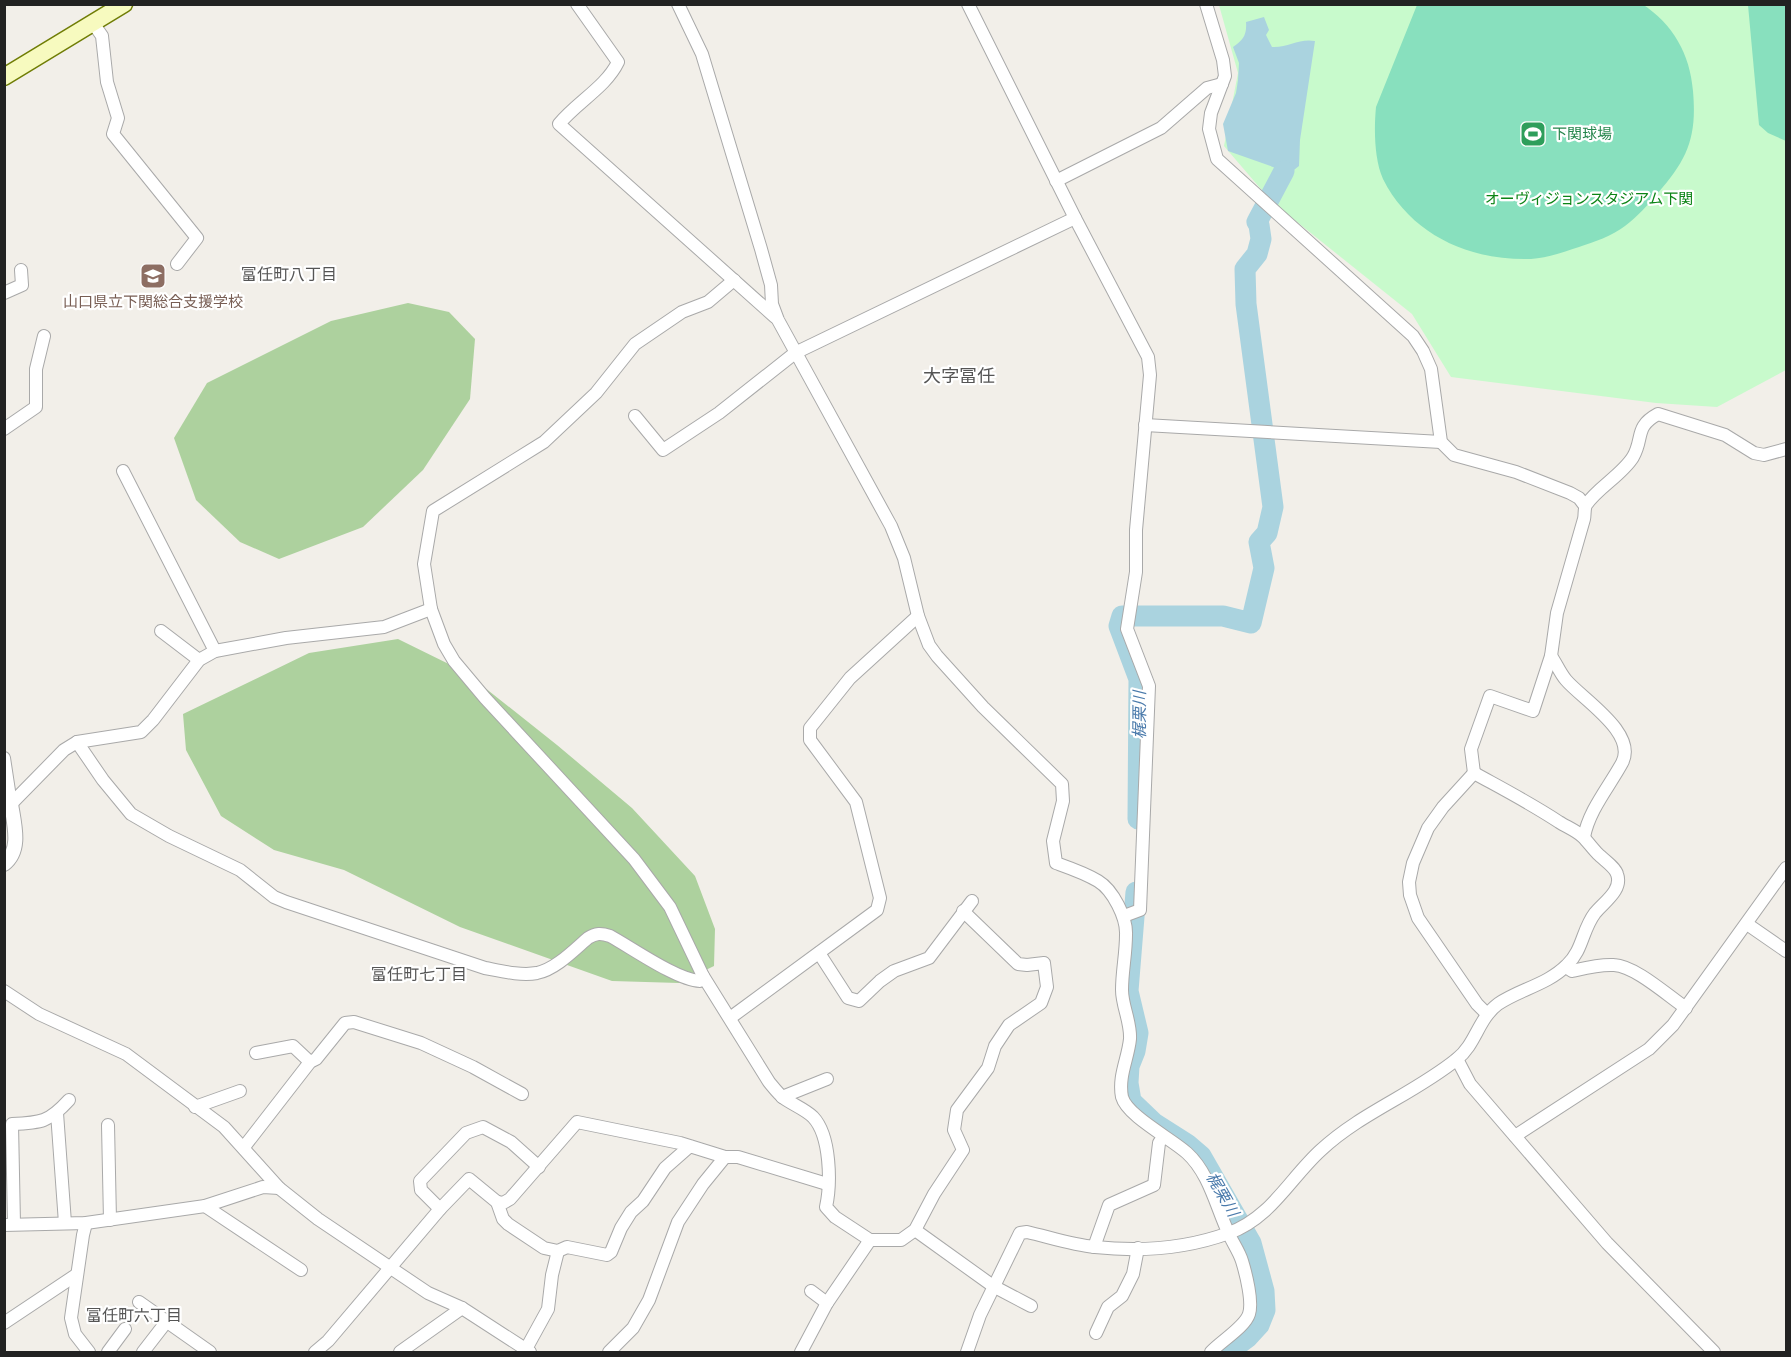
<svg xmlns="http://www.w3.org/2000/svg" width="1791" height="1357" viewBox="0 0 1791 1357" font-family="'PT Sans','Noto Sans JP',sans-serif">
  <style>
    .forest { fill: #add19e }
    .park { fill: #c8facc }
    .pitch { fill: #88e0be }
    .water { fill: #aad3df }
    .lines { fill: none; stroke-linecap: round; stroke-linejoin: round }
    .river { stroke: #aad3df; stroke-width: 21 }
    .minor-casing { stroke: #a9a9a9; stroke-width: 14 }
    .tertiary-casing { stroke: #a9a9a9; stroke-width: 16 }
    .secondary-casing { stroke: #707d05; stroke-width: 19 }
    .minor { stroke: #fff; stroke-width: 12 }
    .tertiary { stroke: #fff; stroke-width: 14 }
    .secondary { stroke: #f7fabf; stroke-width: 16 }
    .labels { text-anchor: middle; stroke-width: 4.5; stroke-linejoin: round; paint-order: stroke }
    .leisure-label { font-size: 15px; fill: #27864d; stroke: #fff; text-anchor: start }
    .park-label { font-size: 15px; fill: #0c8416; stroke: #fff }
    .education-label { font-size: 15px; fill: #785e54; stroke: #fff }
    .neighbourhood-label { font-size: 16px; fill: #555; stroke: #fff }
    .water-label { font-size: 16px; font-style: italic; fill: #4a7aab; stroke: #fff }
    .quarter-label { font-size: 18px; fill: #555; stroke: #fff }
  </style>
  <rect width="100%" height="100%" fill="#f2efe9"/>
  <g class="forest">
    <path d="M408,303L449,312L475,339L470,399L423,470L363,527L279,559L240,542L196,500L174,438L207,383L331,321Z"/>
    <path d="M398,639L465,672L557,745L632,808L695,876L715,929L714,966L679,983L612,981L460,927L344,870L274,850L221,816L186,750L183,714L309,653Z"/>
  </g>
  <path class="park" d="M1219,5H1786V370L1717,407L1656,403L1451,377L1412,314L1272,202L1224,146L1238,73Z"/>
  <g class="pitch">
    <path d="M1642,4C1673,24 1690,54 1693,91C1697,137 1688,159 1657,194C1648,205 1637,217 1625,226C1612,236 1594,242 1579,247C1564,252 1547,258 1531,259C1470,261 1411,235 1383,179C1374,159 1374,128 1376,107L1417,5Z"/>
    <path d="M1748,5H1786V141L1768,133L1759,125Z"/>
  </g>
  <path class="water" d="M1264,17L1269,30L1266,35L1272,47C1288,48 1299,38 1315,41L1300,140L1299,166L1290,173L1228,151L1223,124L1236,93L1238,80L1239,63L1233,47C1243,40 1247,35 1246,22Z"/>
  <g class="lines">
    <g class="river">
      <path d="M1138,819L1139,679L1119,626L1122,616H1223L1251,623L1264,568L1259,542L1267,533L1273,507L1246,304L1245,269L1257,254L1261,239L1259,225L1257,222L1284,171"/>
      <path d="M1136,892L1128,991L1138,1033L1135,1051L1129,1066L1128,1083L1131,1101L1154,1123L1187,1144L1201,1156L1251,1243L1264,1291L1265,1310L1259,1325L1248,1337L1228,1352"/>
    </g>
    <g class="minor-casing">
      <g id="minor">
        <path d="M577,4L618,62C606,87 577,102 559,124L775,317"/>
        <path d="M678,4L702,54L761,249L771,285L772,304L778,320L891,526L904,558L918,616L929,645L937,656L983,707L1062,784L1063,801L1053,841L1056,863C1070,868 1085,873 1098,881C1113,890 1127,918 1126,935C1126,954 1122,971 1122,990C1122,1006 1131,1022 1130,1039C1128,1059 1118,1076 1122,1097C1127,1116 1172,1139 1187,1153C1209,1173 1216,1206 1228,1232C1232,1242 1239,1251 1242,1261C1246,1274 1253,1302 1249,1314C1245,1327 1221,1341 1211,1352"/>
        <path d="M968,4L1075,218L1148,357L1150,375L1136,530V572L1127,629L1149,686L1140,910L1124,916"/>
        <path d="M1206,4L1223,60L1225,76L1211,113L1209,129L1217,159L1413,336L1423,351L1431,369L1441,442L1454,455L1516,472L1570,493L1579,498L1585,506"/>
        <path d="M93,23L102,36L107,82L118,118L113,134L197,238L177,264"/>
        <path d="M1056,181L1161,128L1207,88L1222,84"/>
        <path d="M734,280L708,302L682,312L635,344L596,393L544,442L433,511L424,564L431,609L444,644L454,661L485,698L634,859L670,907L703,976L769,1082C774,1088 779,1095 785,1099C794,1105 806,1110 813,1117C831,1136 831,1184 826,1207L835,1217L870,1240H901L915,1230L934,1194L963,1150L954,1130L957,1110L988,1068L995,1046L1009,1025L1041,1003L1047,987L1044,963L1027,965L1018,964L963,911"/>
        <path d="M4,293L22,285L21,270"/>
        <path d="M635,416L663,450L719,413L795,353L1075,218"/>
        <path d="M1145,425L1441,442"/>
        <path d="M4,429L36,407V369L44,336"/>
        <path d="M123,471L215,651"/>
        <path d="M161,631L199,660"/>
        <path d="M1551,656C1556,663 1560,673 1566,680C1582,699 1638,733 1622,763C1609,787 1589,810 1584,837"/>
        <path d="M77,742L103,780L131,814L169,836L240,870L274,897L286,902L485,968C501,971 521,976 537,973C556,969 574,950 588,938C596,933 601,933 610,936C632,948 677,980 700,981L703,976"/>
        <path d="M4,758L11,804"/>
        <path d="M1474,773L1471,749L1490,696L1533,711L1551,656L1557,613L1584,519C1585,515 1584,509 1586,505C1597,488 1622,475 1633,457C1644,438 1634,427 1658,414L1725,435L1754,453L1764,455L1786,449"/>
        <path d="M1474,773L1443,807L1428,828L1413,863L1409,882L1410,895L1418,918L1477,1004L1487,1014"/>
        <path d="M11,804L64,750L77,742L141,732L153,720L199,660L215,651L286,638L384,627L431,609"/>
        <path d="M1747,924L1786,951"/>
        <path d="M819,953L848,998L859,1001L880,981L894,971L929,958L972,901"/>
        <path d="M1566,967L1572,971C1585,968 1600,964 1614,965C1635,966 1667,995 1686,1008"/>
        <path d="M4,991L39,1014L126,1054L224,1127L279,1188L318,1219L428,1293L462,1308L530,1352"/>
        <path d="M730,1018L877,910L880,898L856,802L810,740V728L850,678L918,616"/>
        <path d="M256,1053L293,1046L310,1062"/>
        <path d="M1457,1059L1470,1084L1607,1243L1714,1352"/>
        <path d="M782,1097L827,1079"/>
        <path d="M195,1107L240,1091"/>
        <path d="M57,1113L65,1223"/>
        <path d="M108,1125L110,1220"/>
        <path d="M1515,1136L1649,1049L1673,1025L1786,868"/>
        <path d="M690,1146L665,1168L643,1201L631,1212L621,1228L611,1252L607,1255L567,1247L558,1251L544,1248L508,1224L503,1219L497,1202L503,1203L510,1199L577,1122L680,1143L725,1157H738L827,1184"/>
        <path d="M244,1147L310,1062L316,1059L345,1023L354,1022L421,1043L473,1067L522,1094"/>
        <path d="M205,1206L301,1270"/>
        <path d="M440,1209L421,1190L420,1181L466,1133L483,1127L511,1142L539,1167"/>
        <path d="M86,1223L83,1235L71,1318L75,1334L89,1352"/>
        <path d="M14,1224L12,1124C41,1123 49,1122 69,1100"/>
        <path d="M4,1225L86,1223L205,1206L263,1187L279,1188"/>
        <path d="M915,1230L993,1286L1031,1306"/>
        <path d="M1094,1247L1109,1205L1154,1185L1159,1143L1163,1137"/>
        <path d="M811,1291L827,1303"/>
        <path d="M139,1302L210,1352"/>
        <path d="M4,1323L76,1275"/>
        <path d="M1096,1333L1108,1307L1122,1296L1133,1274L1138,1248"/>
        <path d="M108,1352L125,1329"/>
        <path d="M143,1352L167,1321"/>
        <path d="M315,1352L328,1341L440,1209L469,1179L497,1202"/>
        <path d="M400,1352L462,1308"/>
        <path d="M527,1352L526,1349L548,1309L552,1275L558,1251"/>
        <path d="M609,1352L633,1328L649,1300L678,1222L703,1184L725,1157"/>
        <path d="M801,1352L827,1303L870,1240"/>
        <path d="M967,1352L980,1315L1020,1233L1027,1232C1049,1237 1072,1245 1095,1247C1141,1252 1185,1249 1229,1233C1271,1218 1290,1178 1321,1150C1362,1112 1414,1094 1457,1059C1476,1044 1478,1019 1498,1004C1520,989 1547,985 1567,965C1583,950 1582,930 1595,913C1604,902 1623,890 1617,874C1615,867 1604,860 1598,854C1593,849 1588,842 1583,837C1577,831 1567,827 1559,822C1532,804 1503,789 1474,773"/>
      </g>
    </g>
    <g class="tertiary-casing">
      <path id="tertiary" d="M4,864C22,850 14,824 11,804"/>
    </g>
    <g class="secondary-casing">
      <path id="secondary" d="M4,77L124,4"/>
    </g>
    <use href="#minor" class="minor"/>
    <use href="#tertiary" class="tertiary"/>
    <use href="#secondary" class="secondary"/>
  </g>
  <defs>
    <g id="stadium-square" transform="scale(1.35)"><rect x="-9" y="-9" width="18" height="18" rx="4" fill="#2e9e5b" stroke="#fff"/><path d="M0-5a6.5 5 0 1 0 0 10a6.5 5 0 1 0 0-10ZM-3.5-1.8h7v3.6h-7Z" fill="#fff"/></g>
    <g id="school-square" transform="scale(1.35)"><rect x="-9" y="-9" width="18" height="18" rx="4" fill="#8d6e63" stroke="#fff"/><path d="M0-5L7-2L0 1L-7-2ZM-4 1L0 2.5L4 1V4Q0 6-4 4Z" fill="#fff"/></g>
  </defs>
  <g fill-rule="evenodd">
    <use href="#stadium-square" x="1533" y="134"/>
    <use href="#school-square" x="153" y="276"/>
  </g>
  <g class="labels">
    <g class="leisure-label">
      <text x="1552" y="139">下関球場</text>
    </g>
    <g class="park-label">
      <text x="1589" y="204">オーヴィジョンスタジアム下関</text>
    </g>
    <g class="education-label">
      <text x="153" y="307">山口県立下関総合支援学校</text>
    </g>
    <g class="neighbourhood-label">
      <text x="289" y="280">富任町八丁目</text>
      <text x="419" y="980">富任町七丁目</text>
      <text x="134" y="1321">富任町六丁目</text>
    </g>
    <g class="water-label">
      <text transform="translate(1139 715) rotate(-90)" y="6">梶栗川</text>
      <text transform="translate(1223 1194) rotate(60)" y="6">梶栗川</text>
    </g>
    <g class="quarter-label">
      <text x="959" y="382">大字冨任</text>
    </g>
  </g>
  <rect width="1791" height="1357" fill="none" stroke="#222222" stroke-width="12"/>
</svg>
